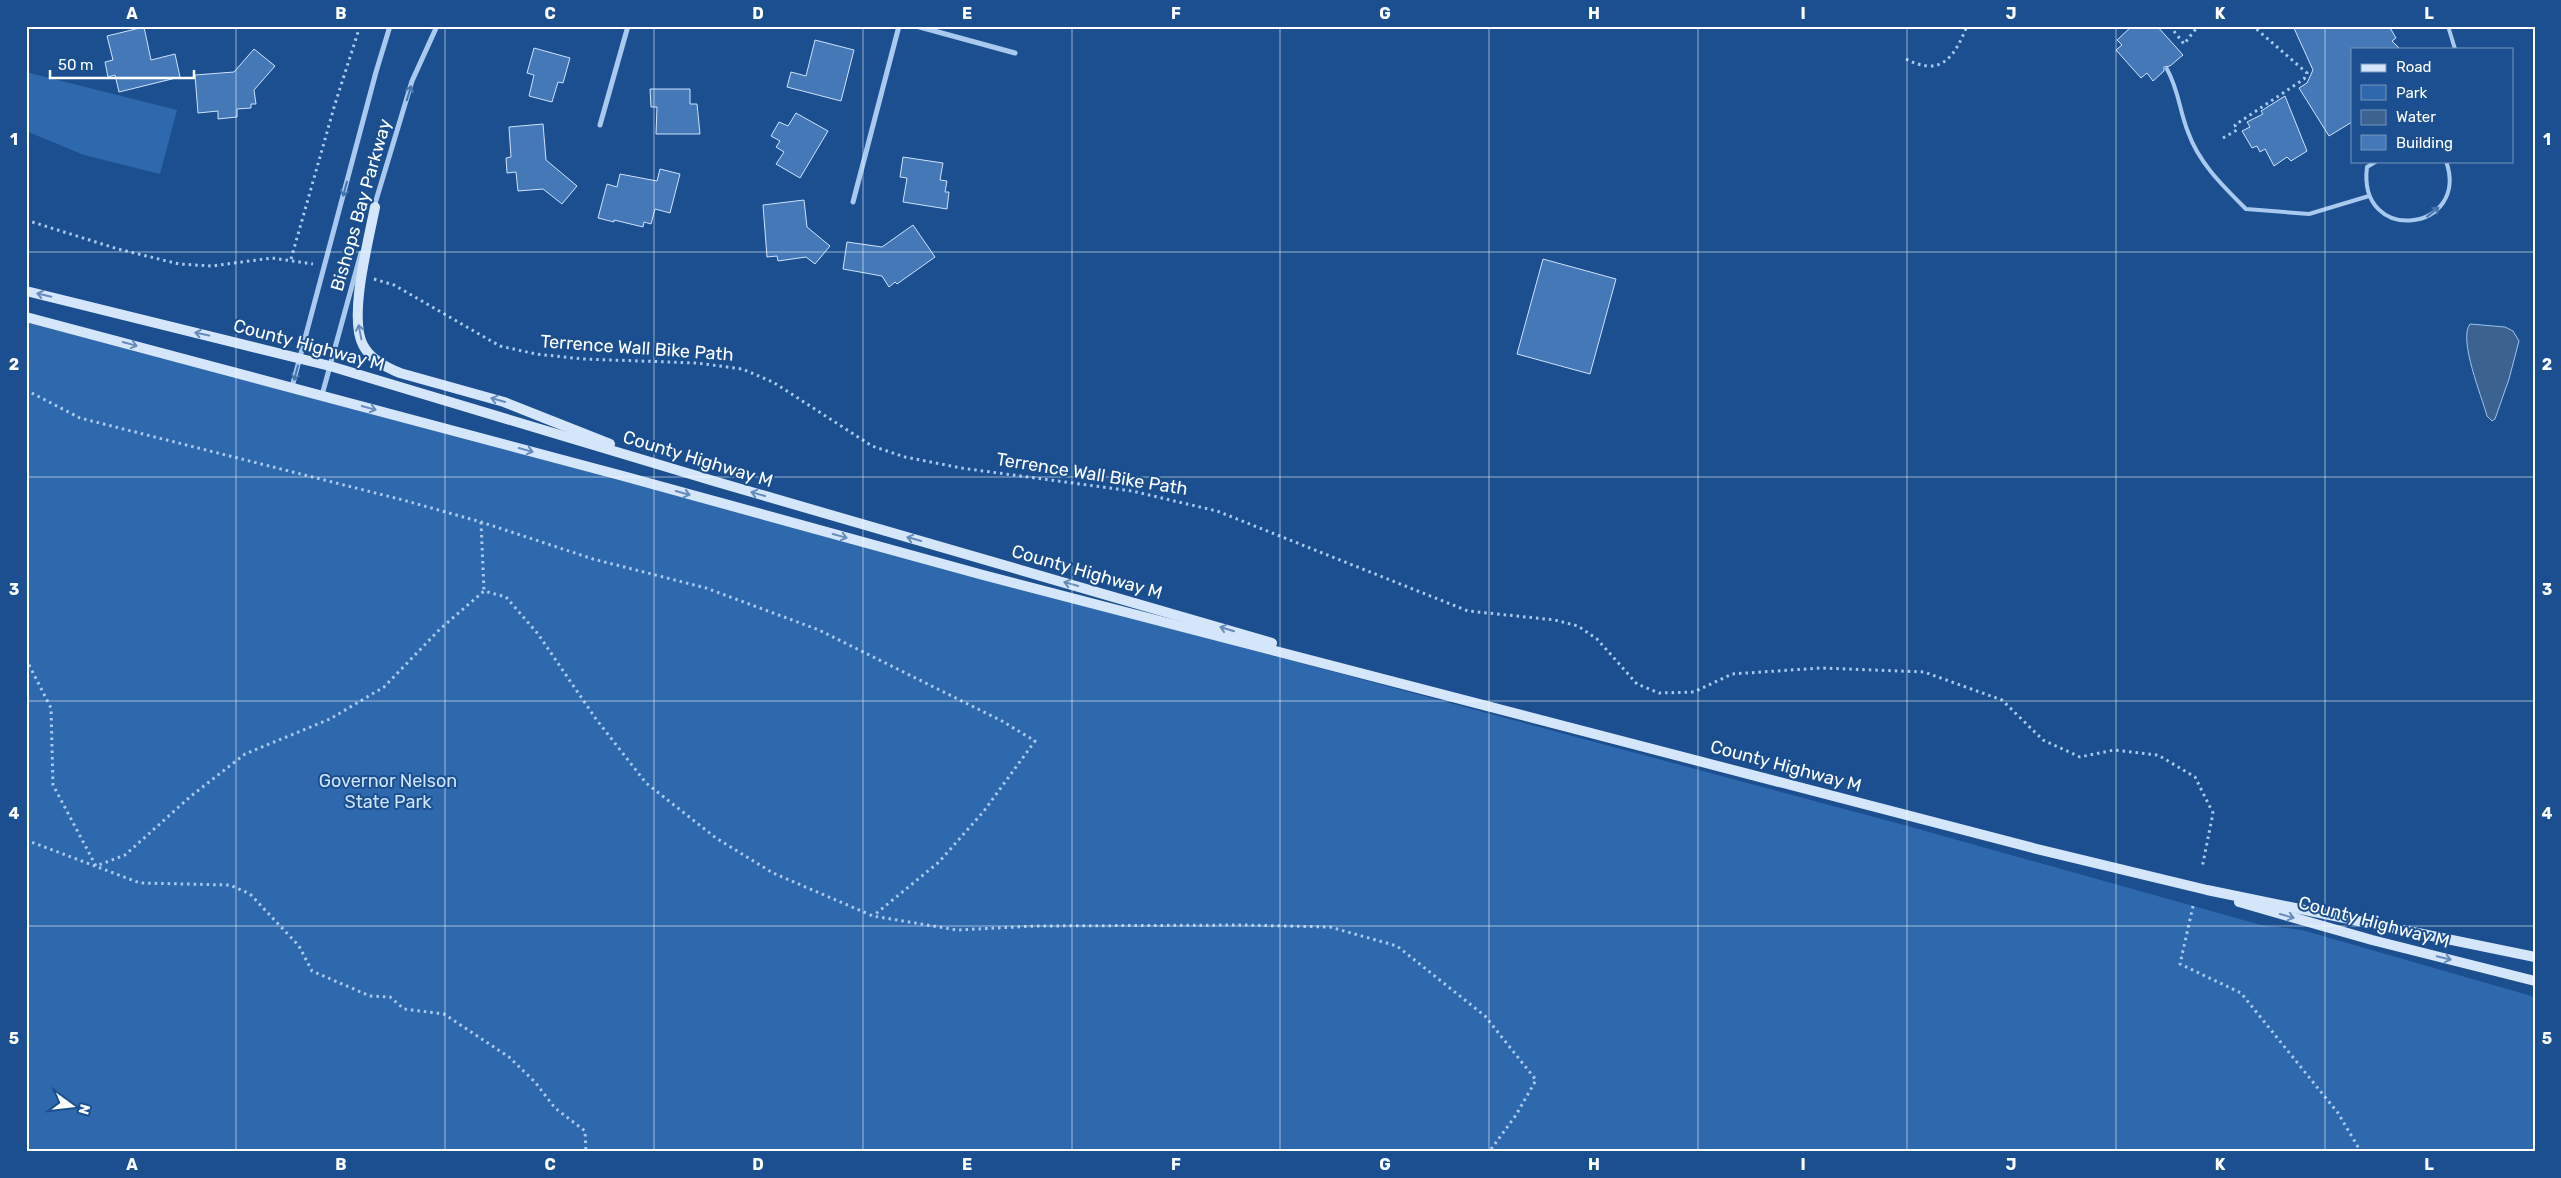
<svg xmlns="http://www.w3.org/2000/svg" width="2561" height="1178" viewBox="0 0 2561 1178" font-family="Rubik,sans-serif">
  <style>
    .green { fill: #2e69ad }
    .water { fill: #3c6290; stroke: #9cc4f0 }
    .building { fill: #4478b7; stroke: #cfe3fa }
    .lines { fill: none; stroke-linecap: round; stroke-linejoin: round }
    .path { stroke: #a9c9ee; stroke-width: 3; stroke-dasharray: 2.5 4; stroke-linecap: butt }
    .lane { stroke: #a9c9ee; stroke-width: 4 }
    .street { stroke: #a9c9ee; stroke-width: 5 }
    .secondary { stroke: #d6e6fa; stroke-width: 10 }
    .oneway { stroke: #4674ac }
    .oneway2 { stroke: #668bba }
    .grid { fill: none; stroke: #fff; stroke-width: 1; stroke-opacity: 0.55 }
    .labels { text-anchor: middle; stroke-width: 4; stroke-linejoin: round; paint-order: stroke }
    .street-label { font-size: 18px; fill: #fff; stroke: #1b4f8f }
    .park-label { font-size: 18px; fill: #cfe3fa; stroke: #1b4f8f }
    .neatline { fill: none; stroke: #fff; stroke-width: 2 }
    .grid-label { font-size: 16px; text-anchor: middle; font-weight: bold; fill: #fff }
  </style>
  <rect width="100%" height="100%" fill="#1b4f8f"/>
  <g class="green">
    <path d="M26,72L177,110L160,174L84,155L26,131Z"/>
    <path d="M26,321L1904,825L2261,925L2302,930L2535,997V1152H26Z"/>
  </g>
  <path class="water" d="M2470,324L2505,327L2513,331L2519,341L2509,379L2495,419L2492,421L2487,416C2482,397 2458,339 2470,324Z"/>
  <g class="building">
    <path d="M2132,26H2157L2183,55L2170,66L2164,67V71L2153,81L2147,73L2141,78L2116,50L2122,45L2117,40Z"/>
    <path d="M2293,26H2389L2396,38L2392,41L2400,49H2352V122L2329,136L2299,88L2307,83L2313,70Z"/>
    <path d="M144,27L151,60L175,54L180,77L119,92L115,75L108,77L105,62L113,60L107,36Z"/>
    <path d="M815,40L854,50L841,101L787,87L791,72L806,76Z"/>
    <path d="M534,48L570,58L563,83L558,82L552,102L529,96L534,75L527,73Z"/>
    <path d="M254,49L275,66L254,90L256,104H251V108L237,109V117L218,119V111L198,113L195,75L234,72Z"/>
    <path d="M650,89H690V104H697L700,134H656L657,107H651Z"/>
    <path d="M2285,96L2307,151L2291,161L2287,157L2274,166L2265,149L2260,152L2257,146L2252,148L2242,131L2250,127L2247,122L2263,114L2261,111Z"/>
    <path d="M796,113L828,131L800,178L776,164L784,152L776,147L780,141L771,136L779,122L788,126Z"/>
    <path d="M543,124L546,160L577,186L562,204L543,189L518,191L516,172L507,173L506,158L511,157L509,127Z"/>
    <path d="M903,157L943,163L940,180L947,181L945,192H949L947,209L903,202L907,178L900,177Z"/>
    <path d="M660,169L680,174L670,213L655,209L651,224L644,222L643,227L614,220V222L598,218L607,184L617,187L620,174L657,181Z"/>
    <path d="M804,200L807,227L830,246L815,264L806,257L778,261L777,256L767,257L763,205Z"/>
    <path d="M913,225L935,257L897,284L895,282L889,287L882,276L843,269L847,242L882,247Z"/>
    <path d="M1543,259L1616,279L1590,374L1517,354Z"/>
  </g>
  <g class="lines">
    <g class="path">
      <path d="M2170,26L2184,44L2198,26"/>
      <path d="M1906,59C1941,77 1954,58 1967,26"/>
      <path d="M2223,138L2237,130L2235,125L2304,79L2307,73L2253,26"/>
      <path d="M26,220L118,249L179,264L212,266L272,258L313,264"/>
      <path d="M291,259L335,104L360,26"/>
      <path d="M374,279L394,285L500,346L536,354L583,359L697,363L742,369L773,382L872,446L905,457L961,468L1132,491L1217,511L1468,611L1555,620L1578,626L1597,639L1637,684L1659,693L1694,692L1732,674L1821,668L1924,672L2002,700L2043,740L2080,757L2114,750L2158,755L2195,777L2213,813L2202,868"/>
      <path d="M26,390L80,418L403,500L481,522L593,559L706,588L819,630L1002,721L1035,741L984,811L939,862L873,916"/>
      <path d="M481,522L484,591"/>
      <path d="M26,659L51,708L53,785L96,866L125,855L191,796L245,754L330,719L384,687L440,629L484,591L506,597L538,634L596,719L646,783L716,838L773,873L873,916L957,930L1036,926L1244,925L1330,927L1397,946L1485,1016L1536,1080L1516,1115L1489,1152"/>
      <path d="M26,840L140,883L230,885L250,894L299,946L312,971L370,996L390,997L404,1009L444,1014L509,1057L535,1082L555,1108L585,1131L586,1152"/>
      <path d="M2193,906L2180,964L2241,993L2338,1113L2361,1152"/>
    </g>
    <g class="lane">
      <path d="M2448,26L2455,49"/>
      <path d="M2167,69C2179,91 2179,109 2188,132C2199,163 2222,185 2246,209L2309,214L2369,196"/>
      <path d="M2377,161L2367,167C2357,246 2471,232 2446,161"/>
    </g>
    <g class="street">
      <path d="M916,26L1015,53"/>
      <path d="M600,125L628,26"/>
      <path d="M853,202L899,26"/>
      <path d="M374,207L412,81L437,26"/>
      <path d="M292,387L376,72L390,26"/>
      <path d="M322,395L361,253"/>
    </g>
    <g class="secondary">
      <path d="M375,207C369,239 348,317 363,345C370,359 385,367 400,373L504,402L610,444"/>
      <path d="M26,291L330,366L717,482L1272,643"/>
      <path d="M26,317L623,476L983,575L2033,848L2207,890L2535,957"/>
      <path d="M2239,902L2372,940L2535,981"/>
    </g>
  </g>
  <defs><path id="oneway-shaft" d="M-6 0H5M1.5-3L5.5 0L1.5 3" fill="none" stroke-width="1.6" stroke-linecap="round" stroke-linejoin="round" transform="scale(1.25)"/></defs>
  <g class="oneway">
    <use href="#oneway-shaft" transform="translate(409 93) rotate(-73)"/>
    <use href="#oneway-shaft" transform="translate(345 189) rotate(105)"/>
    <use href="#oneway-shaft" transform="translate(2433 212) rotate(-38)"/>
    <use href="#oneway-shaft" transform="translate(296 373) rotate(105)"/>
  </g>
  <g class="oneway2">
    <use href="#oneway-shaft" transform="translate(44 295) rotate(-166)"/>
    <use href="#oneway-shaft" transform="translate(360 332) rotate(-101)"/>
    <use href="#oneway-shaft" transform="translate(202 334) rotate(-168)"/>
    <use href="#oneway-shaft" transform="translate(130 344) rotate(15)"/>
    <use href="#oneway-shaft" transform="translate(498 400) rotate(-164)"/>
    <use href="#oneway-shaft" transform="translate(369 408) rotate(15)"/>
    <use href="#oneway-shaft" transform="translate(526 450) rotate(15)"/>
    <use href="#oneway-shaft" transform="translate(683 493) rotate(16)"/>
    <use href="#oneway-shaft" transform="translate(758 494) rotate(-164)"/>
    <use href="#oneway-shaft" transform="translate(840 536) rotate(15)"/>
    <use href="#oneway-shaft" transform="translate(914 539) rotate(-164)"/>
    <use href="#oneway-shaft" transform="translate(1071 584) rotate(-164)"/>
    <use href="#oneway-shaft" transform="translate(1227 629) rotate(-163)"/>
    <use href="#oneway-shaft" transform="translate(2287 916) rotate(16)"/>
    <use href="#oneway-shaft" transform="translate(2444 958) rotate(14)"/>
  </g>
  <path class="grid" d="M236,26V1152M445,26V1152M654,26V1152M863,26V1152M1072,26V1152M1280,26V1152M1489,26V1152M1698,26V1152M1907,26V1152M2116,26V1152M2325,26V1152M26,252H2535M26,477H2535M26,701H2535M26,926H2535"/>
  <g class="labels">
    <g class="street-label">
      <text transform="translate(361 205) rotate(-74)" y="6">Bishops Bay Parkway</text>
      <text transform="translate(309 345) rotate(15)" y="6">County Highway M</text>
      <text transform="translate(637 348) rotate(4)" y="6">Terrence Wall Bike Path</text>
      <text transform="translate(698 459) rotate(17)" y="6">County Highway M</text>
      <text transform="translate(1092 474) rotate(9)" y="6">Terrence Wall Bike Path</text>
      <text transform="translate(1087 572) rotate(16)" y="6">County Highway M</text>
      <text transform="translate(1786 766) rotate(15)" y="6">County Highway M</text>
      <text transform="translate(2374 922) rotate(15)" y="6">County Highway M</text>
    </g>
    <g class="park-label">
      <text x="388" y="787">Governor Nelson<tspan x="388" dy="21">State Park</tspan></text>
    </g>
  </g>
  <rect width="2561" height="1178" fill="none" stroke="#1b4f8f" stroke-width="55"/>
  <rect x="2351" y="48" width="162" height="115" fill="#1b4f8f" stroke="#7695bc"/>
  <rect x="2361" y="64" width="25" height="8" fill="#d6e6fa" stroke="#7695bc"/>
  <text x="2396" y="72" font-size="15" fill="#ffffff">Road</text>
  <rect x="2361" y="85" width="25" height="15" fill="#2e69ad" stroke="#7695bc"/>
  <text x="2396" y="98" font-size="15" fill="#ffffff">Park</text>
  <rect x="2361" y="110" width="25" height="15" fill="#3c6290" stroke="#7695bc"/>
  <text x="2396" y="122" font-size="15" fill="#ffffff">Water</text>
  <rect x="2361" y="135" width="25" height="15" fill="#4478b7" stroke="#7695bc"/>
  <text x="2396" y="148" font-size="15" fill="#ffffff">Building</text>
  <g transform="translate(72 1106) rotate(105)" stroke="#1b4f8f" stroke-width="4" paint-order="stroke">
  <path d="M0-4L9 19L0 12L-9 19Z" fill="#ffffff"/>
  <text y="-8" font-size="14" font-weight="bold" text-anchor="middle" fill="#ffffff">N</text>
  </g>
  <path d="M50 70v8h144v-8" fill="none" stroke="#ffffff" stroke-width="2.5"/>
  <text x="58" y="70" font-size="15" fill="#ffffff" stroke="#1b4f8f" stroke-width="4" paint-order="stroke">50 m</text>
  <rect x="28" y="28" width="2506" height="1122" class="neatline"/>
  <g class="grid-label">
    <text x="132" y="19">A</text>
    <text x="341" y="19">B</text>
    <text x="550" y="19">C</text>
    <text x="758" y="19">D</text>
    <text x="967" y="19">E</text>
    <text x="1176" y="19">F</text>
    <text x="1385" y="19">G</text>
    <text x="1594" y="19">H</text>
    <text x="1803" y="19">I</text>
    <text x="2011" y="19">J</text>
    <text x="2220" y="19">K</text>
    <text x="2429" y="19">L</text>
    <text x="14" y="145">1</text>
    <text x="2547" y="145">1</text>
    <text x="14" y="370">2</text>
    <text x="2547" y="370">2</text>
    <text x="14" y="595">3</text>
    <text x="2547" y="595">3</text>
    <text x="14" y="819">4</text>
    <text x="2547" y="819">4</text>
    <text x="14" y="1044">5</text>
    <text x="2547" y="1044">5</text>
    <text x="132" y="1170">A</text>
    <text x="341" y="1170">B</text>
    <text x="550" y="1170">C</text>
    <text x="758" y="1170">D</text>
    <text x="967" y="1170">E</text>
    <text x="1176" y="1170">F</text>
    <text x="1385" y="1170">G</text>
    <text x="1594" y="1170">H</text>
    <text x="1803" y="1170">I</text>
    <text x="2011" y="1170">J</text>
    <text x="2220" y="1170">K</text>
    <text x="2429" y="1170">L</text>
  </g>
</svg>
